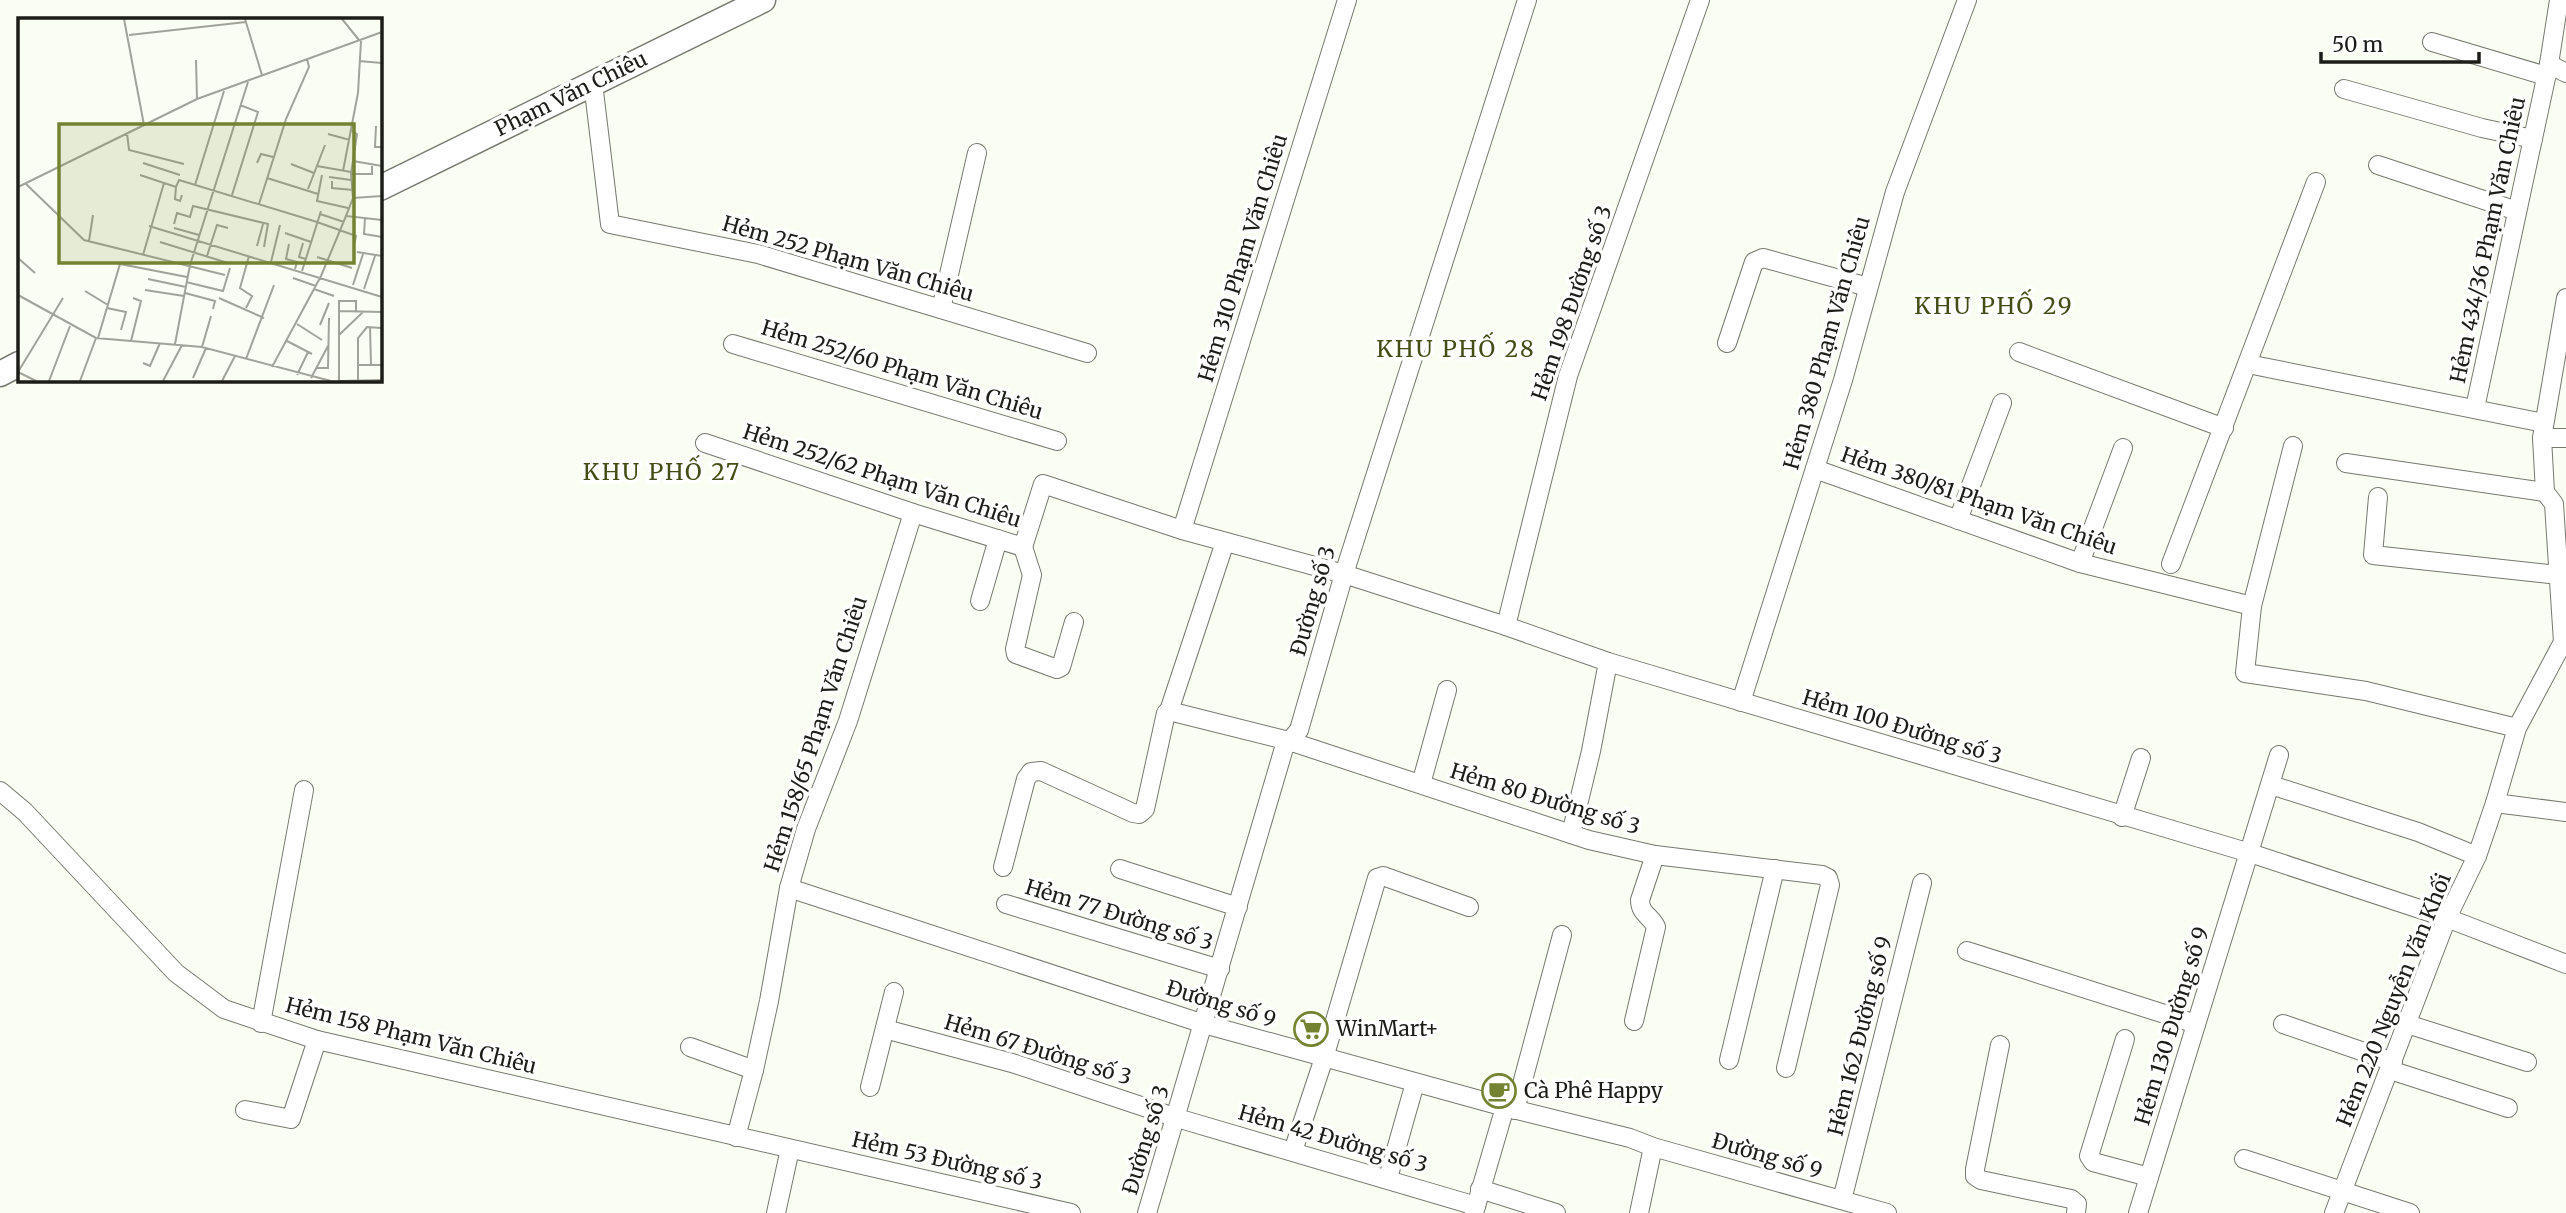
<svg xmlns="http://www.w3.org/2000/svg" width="2566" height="1213" viewBox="0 0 2566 1213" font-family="Merriweather,serif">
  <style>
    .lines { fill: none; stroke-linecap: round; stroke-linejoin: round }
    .street-casing { stroke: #76796f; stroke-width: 20 }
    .secondary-casing { stroke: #76796f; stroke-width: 27 }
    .street { stroke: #fff; stroke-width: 18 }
    .secondary { stroke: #fff; stroke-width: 24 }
    .labels { text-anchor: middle; stroke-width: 7; stroke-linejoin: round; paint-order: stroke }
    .street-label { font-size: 21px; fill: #1c1d19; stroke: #fff }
    .poi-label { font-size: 21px; fill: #1c1d19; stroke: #fff; text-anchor: start }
    .neighbourhood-label { font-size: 23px; letter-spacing: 2px; fill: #434d15; stroke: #fff }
    .inset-road { fill: none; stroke: #a1a39b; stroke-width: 2 }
    .view { fill: #748332; fill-opacity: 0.15; stroke: #748332; stroke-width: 3.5 }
    .inset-edge { fill: none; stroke: #1c1d19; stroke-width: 3.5 }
  </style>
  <rect width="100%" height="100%" fill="#fafdf1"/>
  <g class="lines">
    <g class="street-casing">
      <g id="street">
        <path d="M2432,42L2546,76"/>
        <path d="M2549,64L2566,73"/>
        <path d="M593,83L610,224L758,254L1087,353"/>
        <path d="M2344,89L2482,128L2533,139"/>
        <path d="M2378,165L2517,211"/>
        <path d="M2566,298L2542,438L2545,492L2554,504L2563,642H2566"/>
        <path d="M941,309L977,153"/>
        <path d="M1727,343L1754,262L1763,258L1868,287"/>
        <path d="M733,344L1057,441"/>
        <path d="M2019,352L2224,428"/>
        <path d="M2248,364L2544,423"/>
        <path d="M2475,408L2549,64L2559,0"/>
        <path d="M2542,438H2566"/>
        <path d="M705,443L913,513L1023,547L1043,484L1182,530L1344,574L1506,626L1608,662L2250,853L2447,918L2566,964"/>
        <path d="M2293,446L2252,606L2245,673L2366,691L2517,728"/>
        <path d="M2346,463L2545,492"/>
        <path d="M1815,469L2080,563L2252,606"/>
        <path d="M2378,497L2373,555L2558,575"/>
        <path d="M1958,520L2002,403"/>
        <path d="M1182,530L1347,0"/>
        <path d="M1023,547L1032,575L1015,649L1016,654L1057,669L1061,667L1074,622"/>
        <path d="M2080,563L2123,448"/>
        <path d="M2171,564L2316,182"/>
        <path d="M980,601L998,539"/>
        <path d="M1506,626L1568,376L1700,0"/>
        <path d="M2563,642L2517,728L2495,803L2566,812"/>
        <path d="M1741,702L1843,380L1895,192L1967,0"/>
        <path d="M1169,711L1225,542"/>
        <path d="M1421,784L1447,690"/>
        <path d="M2271,785L2418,832L2477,856"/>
        <path d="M0,791L25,812L176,973L224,1009L317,1040L1071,1213"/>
        <path d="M2122,817L2141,758"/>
        <path d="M1571,834L1591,751L1608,662"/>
        <path d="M1003,867L1026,779L1031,772L1041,771L1133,813L1139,814L1145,809L1166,713L1169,711L1289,741L1589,840L1655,855L1822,875L1828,878L1830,885L1786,1068"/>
        <path d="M1120,869L1238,907"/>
        <path d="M789,888L1204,1024L1505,1107L1630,1138L1653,1147L1887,1213"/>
        <path d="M1006,904L1220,969"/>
        <path d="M1967,951L2196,1024"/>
        <path d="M1634,1021L1656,927C1651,916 1640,914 1640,900L1655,855"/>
        <path d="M261,1023L304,790"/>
        <path d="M2283,1024L2393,1062"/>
        <path d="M2407,1024L2527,1062"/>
        <path d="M885,1029L1012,1063L1177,1118L1476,1206"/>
        <path d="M2125,1039L2089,1156L2093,1162L2149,1177"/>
        <path d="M2000,1045L1975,1169V1176L1981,1180L2071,1199L2077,1204L2076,1213"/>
        <path d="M690,1047L754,1070"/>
        <path d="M1729,1060L1775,869"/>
        <path d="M2390,1070L2508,1108"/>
        <path d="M870,1087L894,992"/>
        <path d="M245,1110L291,1119L317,1040"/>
        <path d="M1515,1110L1562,935"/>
        <path d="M736,1137L754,1070L769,1001L789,888L806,829L848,721L913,513"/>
        <path d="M1293,1151L1324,1058L1377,878L1383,876L1469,907"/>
        <path d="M2244,1159L2410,1213"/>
        <path d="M1388,1178L1415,1083"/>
        <path d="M1480,1189L1556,1213"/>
        <path d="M1842,1200L1922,883"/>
        <path d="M776,1213L790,1149"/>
        <path d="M1147,1213L1284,748L1299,730L1344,574L1527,0"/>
        <path d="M1474,1213L1505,1107"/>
        <path d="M1639,1213L1653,1147"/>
        <path d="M2138,1213L2279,755"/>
        <path d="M2334,1213L2447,918L2477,856L2495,803"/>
      </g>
    </g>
    <g class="secondary-casing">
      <g id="secondary">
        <path d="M380,188L763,0"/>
        <path d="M0,374L19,364"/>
      </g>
    </g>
    <use href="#street" class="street"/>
    <use href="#secondary" class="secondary"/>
  </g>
  <defs>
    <g id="supermarket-ring" transform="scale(1.75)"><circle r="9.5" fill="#fff" stroke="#748332" stroke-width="1.5"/><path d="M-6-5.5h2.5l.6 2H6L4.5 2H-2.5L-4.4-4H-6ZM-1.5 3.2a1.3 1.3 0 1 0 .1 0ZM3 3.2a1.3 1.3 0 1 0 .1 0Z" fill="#748332"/></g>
    <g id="cafe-ring" transform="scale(1.75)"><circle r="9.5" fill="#fff" stroke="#748332" stroke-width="1.5"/><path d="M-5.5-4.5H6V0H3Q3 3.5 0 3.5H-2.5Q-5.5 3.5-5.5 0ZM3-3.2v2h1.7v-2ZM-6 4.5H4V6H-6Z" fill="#748332"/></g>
  </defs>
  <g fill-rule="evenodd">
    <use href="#supermarket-ring" x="1311" y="1029"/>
    <use href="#cafe-ring" x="1499" y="1091"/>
  </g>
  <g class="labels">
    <g class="street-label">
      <text transform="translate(571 94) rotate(-26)" y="7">Phạm Văn Chiêu</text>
      <text transform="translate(2488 240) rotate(-78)" y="7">Hẻm 434/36 Phạm Văn Chiêu</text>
      <text transform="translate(1243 258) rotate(-73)" y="7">Hẻm 310 Phạm Văn Chiêu</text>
      <text transform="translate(848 259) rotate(16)" y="7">Hẻm 252 Phạm Văn Chiêu</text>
      <text transform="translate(1572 303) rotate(-71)" y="7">Hẻm 198 Đường số 3</text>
      <text transform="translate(1827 343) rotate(-74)" y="7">Hẻm 380 Phạm Văn Chiêu</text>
      <text transform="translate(902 370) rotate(17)" y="7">Hẻm 252/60 Phạm Văn Chiêu</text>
      <text transform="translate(882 476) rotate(18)" y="7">Hẻm 252/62 Phạm Văn Chiêu</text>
      <text transform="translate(1979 501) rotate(19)" y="7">Hẻm 380/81 Phạm Văn Chiêu</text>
      <text transform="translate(1313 601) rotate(-74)" y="7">Đường số 3</text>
      <text transform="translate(1902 727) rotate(17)" y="7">Hẻm 100 Đường số 3</text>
      <text transform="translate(816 734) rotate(-72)" y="7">Hẻm 158/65 Phạm Văn Chiêu</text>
      <text transform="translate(1545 799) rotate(17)" y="7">Hẻm 80 Đường số 3</text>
      <text transform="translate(1119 915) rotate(17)" y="7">Hẻm 77 Đường số 3</text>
      <text transform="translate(2394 1000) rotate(-68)" y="7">Hẻm 220 Nguyễn Văn Khối</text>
      <text transform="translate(1221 1004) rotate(17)" y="7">Đường số 9</text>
      <text transform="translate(2172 1026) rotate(-73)" y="7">Hẻm 130 Đường số 9</text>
      <text transform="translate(411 1036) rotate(14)" y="7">Hẻm 158 Phạm Văn Chiêu</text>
      <text transform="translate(1860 1036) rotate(-76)" y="7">Hẻm 162 Đường số 9</text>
      <text transform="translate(1038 1050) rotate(17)" y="7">Hẻm 67 Đường số 3</text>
      <text transform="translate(1333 1139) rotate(16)" y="7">Hẻm 42 Đường số 3</text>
      <text transform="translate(1146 1140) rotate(-73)" y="7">Đường số 3</text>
      <text transform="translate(1767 1156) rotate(16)" y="7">Đường số 9</text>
      <text transform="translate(947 1161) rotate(13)" y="7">Hẻm 53 Đường số 3</text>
    </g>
    <g class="poi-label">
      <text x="1336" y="1036">WinMart+</text>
      <text x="1524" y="1098">Cà Phê Happy</text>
    </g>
    <g class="neighbourhood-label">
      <text x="1994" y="314">KHU PHỐ 29</text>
      <text x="1456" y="357">KHU PHỐ 28</text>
      <text x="662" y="480">KHU PHỐ 27</text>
    </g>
  </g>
  <g transform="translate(18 18)">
    <rect width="364" height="364" fill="#fafdf1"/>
    <path class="inset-road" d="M106,1L126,107M227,1L244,57M324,1L341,22M111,17L228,4M178,42L179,81M341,43L364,45M358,108L357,129H364M334,113L339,116L333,156L335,180L364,178M109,115L111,132L166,146M310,116L332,122M335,143L364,148M125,145L162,157M239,145L243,136L255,139M273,146L296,155M299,148L333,154M325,153L340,75L343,23M333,156H354V148M122,157L158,169L161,162L299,204L338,218L336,227M304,157L299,183L330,190M311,159L333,162M249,160L300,176M314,163V170L335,172M7,165L66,222L207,257M177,167L206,73M0,169L179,81L364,14M158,169L157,181L162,183L164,177M290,171L307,127M214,177L240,94L222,87M335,180L328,198L364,202M241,186L268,101L291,49L289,41M302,196L326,204M347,200L346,216L364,219M156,206L159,195L172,199L175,188L250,206L246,229M131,208L364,279M156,210L181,217M267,215L293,224M71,223L75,197M142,224L210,245M285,225L281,239L288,241M271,226L268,241L279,244L277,251M239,228L245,206M339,234L364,238M125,237L146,165M189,238L199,207L210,210M299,239L334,250M0,240L17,255M253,244L262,207M284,253L303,193M275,260L298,268M130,261L168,269M168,264L205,273L212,250M335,267L345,236M296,271L316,278M346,271L357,238M127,272L166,278M67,273L90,287M167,275L197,283L195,291M0,277L78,320L184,329L313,363M201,280L246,300M89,290L108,294L103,312M228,290L234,278L222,270L231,238M321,293L364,294M279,306L304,322M302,307L311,285M352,309L353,347M321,317L345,294M80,320L102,246L169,259M113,323L123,283L115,280M269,323L294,336M157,326L172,247L230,64M184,329L193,298M228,341L256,267M125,345L132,348L142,325M339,347H364M254,349L303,258L328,198M299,350H310L311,300M279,357L290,334M175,360L188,330M293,360L310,328M18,363L0,354L45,280M31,363L52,308M62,363L78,320M145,363L164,327M204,363L217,338M321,363V283H338V294M322,363L364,362M340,363V320L349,309L364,310"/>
    <path class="view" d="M41,106H336V245H41Z"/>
    <rect width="364" height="364" class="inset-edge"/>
  </g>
  <path d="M2321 52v10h158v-10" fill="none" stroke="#1c1d19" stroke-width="3.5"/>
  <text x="2332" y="52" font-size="21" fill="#1c1d19" stroke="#ffffff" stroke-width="5" paint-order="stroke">50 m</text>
</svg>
